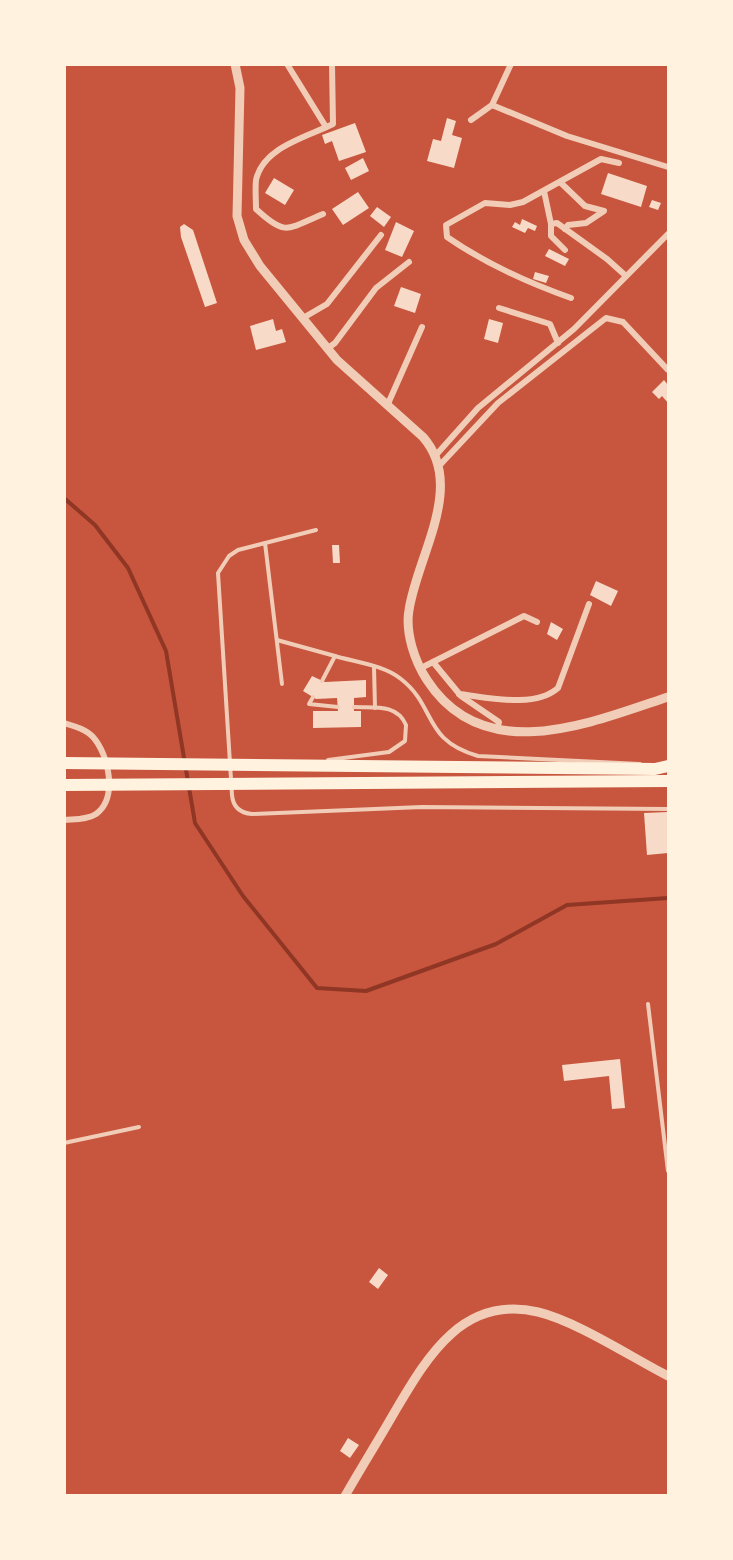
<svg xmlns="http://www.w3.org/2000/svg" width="733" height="1560" viewBox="0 0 733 1560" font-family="'Times New Roman',serif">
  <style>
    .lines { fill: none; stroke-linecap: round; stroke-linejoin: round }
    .stream { stroke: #8f3625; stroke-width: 4 }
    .building { fill: #f7dbc8 }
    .service { stroke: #f1ccb7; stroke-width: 4 }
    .minor { stroke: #f1ccb7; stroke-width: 6 }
    .tertiary { stroke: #f1ccb7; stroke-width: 9 }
    .trunk { stroke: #fff3e0; stroke-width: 12 }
  </style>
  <rect width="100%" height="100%" fill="#c8553d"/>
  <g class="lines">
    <path class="stream" d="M64,498L95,525L128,568L166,651L195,823L243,896L317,988L366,991L496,944L567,905L668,898"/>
  </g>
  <g class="building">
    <path d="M447,118L456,121L452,135L462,138L454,168L427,161L433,139L441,141Z"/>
    <path d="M355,123L366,152L339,161L332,141L325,144L322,135Z"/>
    <path d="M363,158L369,171L351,180L345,168Z"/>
    <path d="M608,173L647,186L641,207L601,194Z"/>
    <path d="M274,178L294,190L285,205L265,193Z"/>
    <path d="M358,192L369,208L343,225L332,209Z"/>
    <path d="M652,200L661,203L658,210L649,207Z"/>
    <path d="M377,207L391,217L384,227L370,216Z"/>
    <path d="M522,219L537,226L535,231L528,228L525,233L512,227L515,222L520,225Z"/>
    <path d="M396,222L414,231L402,257L385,250Z"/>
    <path d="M184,224L193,230L217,303L205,307L181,237L180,227Z"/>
    <path d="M549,249L569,259L565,266L545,256Z"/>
    <path d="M535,272L549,276L546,283L533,279Z"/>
    <path d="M401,287L421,294L415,313L394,306Z"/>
    <path d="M273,319L276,331L282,329L286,342L256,350L250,326Z"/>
    <path d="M489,319L503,323L498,343L484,339Z"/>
    <path d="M664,380L668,385V403L662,396L659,399L652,392Z"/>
    <path d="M332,545H339L340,563H333Z"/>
    <path d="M596,581L618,591L611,606L590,595Z"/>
    <path d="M551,622L563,629L557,640L547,634Z"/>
    <path d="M312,676L325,682L366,680V697L354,698V711H361V727L313,728V711H338L337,698L316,699L303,691Z"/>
    <path d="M668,812V853L647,855L644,813Z"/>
    <path d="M620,1059L625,1108L612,1109L609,1076L564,1081L562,1065Z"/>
    <path d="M379,1268L388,1275L378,1289L369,1282Z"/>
    <path d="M348,1438L359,1445L350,1458L340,1451Z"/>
  </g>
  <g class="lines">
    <g class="service">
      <path d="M316,530L238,550L229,556L218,573L232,795C233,807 240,813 252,814L422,807L668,809"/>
      <path d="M265,543L282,684"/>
      <path d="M277,640L335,656"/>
      <path d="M374,667L375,708"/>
      <path d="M322,681L335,656C355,662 384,665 401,679C437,707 422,740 478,756L640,764"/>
      <path d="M313,697L309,704L338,707"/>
      <path d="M328,760L389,752L405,741L406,725C397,703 373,708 354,707"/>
      <path d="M648,1004L668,1171"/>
      <path d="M64,1143L139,1127"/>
    </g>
    <g class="minor">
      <path d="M287,64L326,127"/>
      <path d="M492,105L567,136L668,167"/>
      <path d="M471,120L492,105L511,64"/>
      <path d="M560,182L585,206L604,211L586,223L568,225L565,229"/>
      <path d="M544,191L551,224"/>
      <path d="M323,214C287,229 286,237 256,209C256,199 255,189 256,180C263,147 307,137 333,124L332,64"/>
      <path d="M565,250L551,236V224L557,223L607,259L626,276"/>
      <path d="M571,298C526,282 486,264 447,237L446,225L485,203L510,205L523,202L601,159L619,163"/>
      <path d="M499,308L550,324L558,343"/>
      <path d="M303,318L327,304L381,235"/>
      <path d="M328,348L335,343L376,288L409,262"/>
      <path d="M387,406L422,327"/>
      <path d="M436,455L478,408L574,329L668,234"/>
      <path d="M439,466L498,403L606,318L623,322L668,370"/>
      <path d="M433,662L461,696L499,722L497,730"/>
      <path d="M421,668L524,616L537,622"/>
      <path d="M459,694C487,697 534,709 558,688L589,604"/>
      <path d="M64,723C74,726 86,729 93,737C109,755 118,798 96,814C87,820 75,819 64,820"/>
    </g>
    <g class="tertiary">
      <path d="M235,64L240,88L237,216L244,240L260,266L337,360L423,437C466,486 417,556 409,610C405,633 415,662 427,680C484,768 590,723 668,697"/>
      <path d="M345,1496C361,1468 378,1441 394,1413C426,1359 462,1294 538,1312C576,1321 631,1357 668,1376"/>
    </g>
    <g class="trunk">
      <path d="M64,763L655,769L668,766"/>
      <path d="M64,785L668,781"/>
    </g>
  </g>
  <rect width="733" height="1560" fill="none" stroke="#fff3e0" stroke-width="132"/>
</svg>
